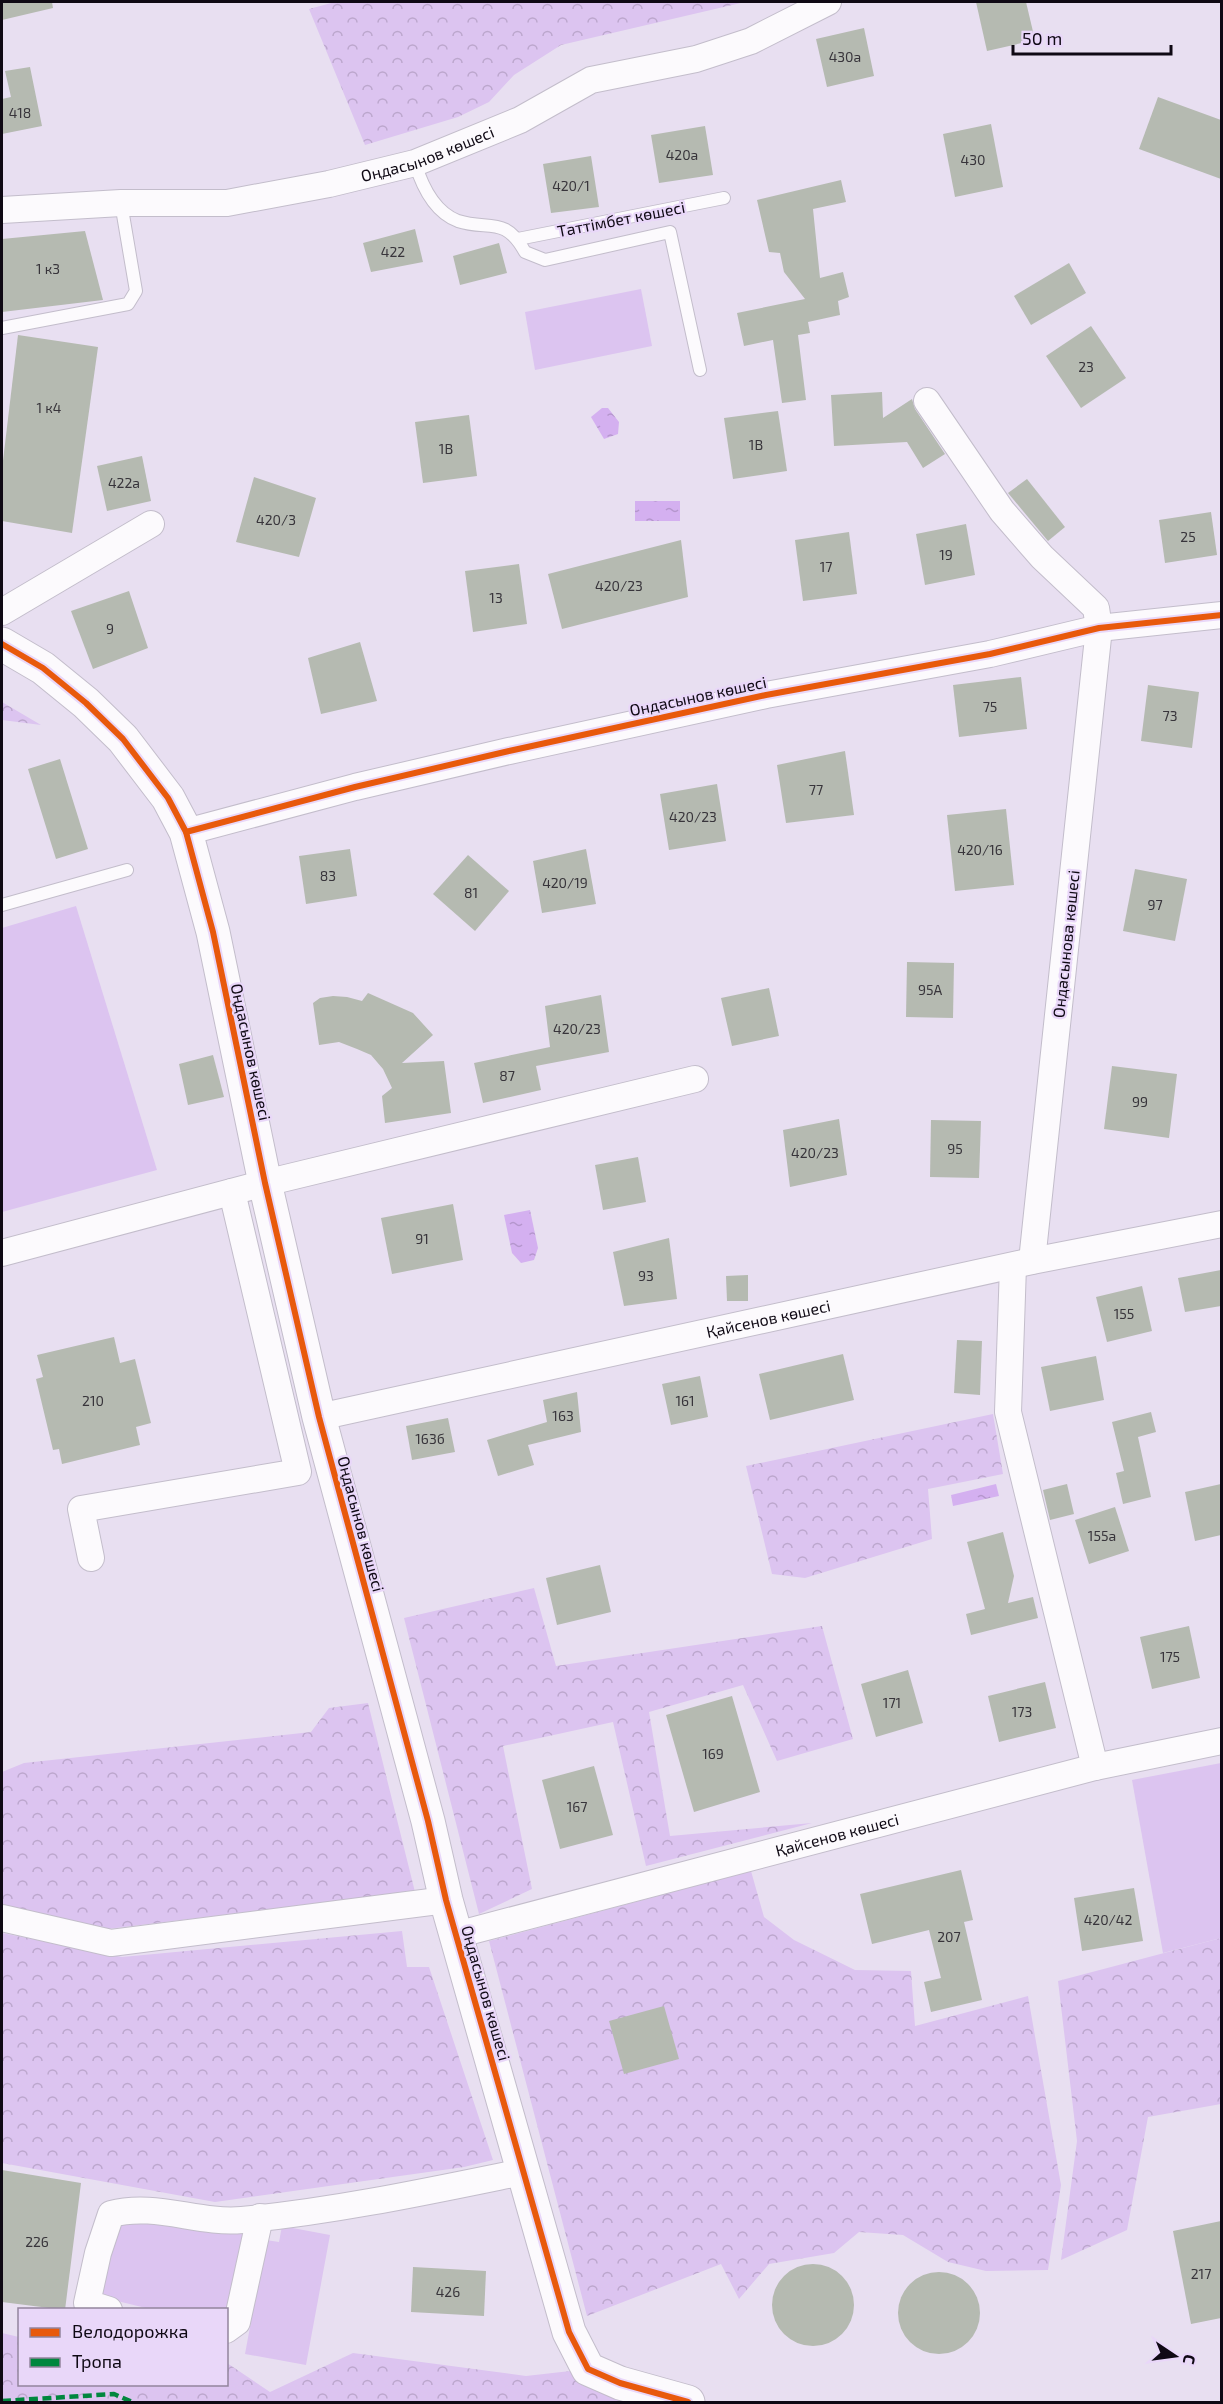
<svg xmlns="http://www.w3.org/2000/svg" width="1223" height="2404" viewBox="0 0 1223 2404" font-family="'Exo 2',sans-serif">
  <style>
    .grass { fill: #dcc4f0 }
    .forest { fill: url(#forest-crowns) }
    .water { fill: url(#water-ripples) }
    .building { fill: #b5bab1 }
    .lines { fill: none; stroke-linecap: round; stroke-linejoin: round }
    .lane-casing { stroke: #c3bdcb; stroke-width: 14 }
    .street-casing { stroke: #c3bdcb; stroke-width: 28 }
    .secondary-casing { stroke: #c3bdcb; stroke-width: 35 }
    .lane { stroke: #fcfafd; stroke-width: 12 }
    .street { stroke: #fcfafd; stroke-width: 26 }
    .secondary { stroke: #fcfafd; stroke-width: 33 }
    .quiet { stroke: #00873e; stroke-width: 4.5; stroke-dasharray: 9 4.5; stroke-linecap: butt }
    .cycleway-casing { stroke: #e9d7f9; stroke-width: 10 }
    .cycleway { stroke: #e8590c; stroke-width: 6 }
    .labels { text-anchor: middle; stroke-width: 4.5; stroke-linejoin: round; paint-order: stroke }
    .number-label { font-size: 14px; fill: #38353b }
    .street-label { font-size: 16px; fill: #0f0914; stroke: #e9d7f9 }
  </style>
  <defs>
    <pattern id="forest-crowns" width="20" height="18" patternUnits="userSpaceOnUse" patternTransform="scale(1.5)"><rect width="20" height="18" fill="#dcc4f0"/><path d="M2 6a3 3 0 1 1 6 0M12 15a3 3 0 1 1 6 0" fill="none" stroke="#bca7cd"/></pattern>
    <pattern id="water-ripples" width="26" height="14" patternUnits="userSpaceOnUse" patternTransform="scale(1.5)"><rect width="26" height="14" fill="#d4b0f0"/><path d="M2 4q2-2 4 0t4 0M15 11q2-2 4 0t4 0" fill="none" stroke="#b596cd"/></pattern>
  </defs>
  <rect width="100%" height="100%" fill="#e8dff1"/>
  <g class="grass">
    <path d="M641,289L652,346L535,370L525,312Z"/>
    <path d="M76,906L157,1170L2,1212V928Z"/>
    <path d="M1221,1763V1938L1163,1953L1132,1780Z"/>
    <path d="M123,2221L234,2227L243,2233L245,2244L227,2317L226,2310L150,2309L101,2297L114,2235Z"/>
    <path d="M282,2226L330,2235L306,2365L245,2354L266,2240L279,2242Z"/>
  </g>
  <g class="forest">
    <path d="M335,2H745L561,45L514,75L489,102L458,117L365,145L309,9Z"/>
    <path d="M2,702L41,725L2,720Z"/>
    <path d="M993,1414L1003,1474L928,1489L932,1539L805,1578L772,1574L746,1466Z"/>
    <path d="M534,1588L556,1666L822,1626L853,1739L777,1761L743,1685L649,1712L670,1836L812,1823L646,1866L613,1722L503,1746L532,1889L479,1914L404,1618Z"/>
    <path d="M368,1703L415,1892L107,1929L2,1907V1772L24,1763L311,1732L329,1708Z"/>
    <path d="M751,1871L764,1917L794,1940L855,1970L911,1971L915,2026L1028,1996L1061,2185L1048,2270L986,2271L948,2262L903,2235L859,2232L834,2253L769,2264L739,2299L721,2264L587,2316L489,1941Z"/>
    <path d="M402,1931L407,1967H429L493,2160L464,2167L215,2202L2,2163V1933L122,1957Z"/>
    <path d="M1221,1938V2104L1148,2117L1127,2230L1061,2260L1077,2141L1058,1981Z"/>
    <path d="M2,2333L19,2337L20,2384H226L227,2363L270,2392L353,2353L526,2376L588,2369L690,2402H2Z"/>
  </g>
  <g class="water">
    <path d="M602,408H608L619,422L618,434L604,439L591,417Z"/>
    <rect x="635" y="501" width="45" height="20"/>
    <path d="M530,1210L538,1248L534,1260L521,1263L512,1253L504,1215Z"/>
    <path d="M996,1484L999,1496L953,1506L951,1495Z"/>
  </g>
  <g class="building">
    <path d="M2,2H52L53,8L2,20Z"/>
    <path d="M976,2H1026L1035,40L987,51Z"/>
    <path d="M864,28L874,76L827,87L816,39Z"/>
    <path d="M30,67L42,126L2,134V99L11,97L5,71Z"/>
    <path d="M1158,97L1221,120V179L1139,149Z"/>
    <path d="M991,124L1003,187L955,197L943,134Z"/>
    <path d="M705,126L713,175L659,183L651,135Z"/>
    <path d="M591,156L599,207L551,213L543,164Z"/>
    <path d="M841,180L846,202L813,209L820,278L843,272L849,297L838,301L840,315L808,322L810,333L798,335L806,400L782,403L773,340L744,346L737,313L805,299L784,272L780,253L769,252L757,200Z"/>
    <path d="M415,229L423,262L371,272L363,243Z"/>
    <path d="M85,231L103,300L2,312V239Z"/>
    <path d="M499,243L507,273L460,285L453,256Z"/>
    <path d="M1069,263L1086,293L1031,325L1014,296Z"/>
    <path d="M1091,326L1126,378L1081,408L1046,356Z"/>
    <path d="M18,335L98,347L72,533L2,521V469Z"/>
    <path d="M882,392L883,418L912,399L915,409L945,454L923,468L907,442L834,446L831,395Z"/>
    <path d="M778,411L787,471L733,479L724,418Z"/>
    <path d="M469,415L477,476L423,483L415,422Z"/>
    <path d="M142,456L151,501L107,511L97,466Z"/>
    <path d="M254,477L316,498L299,557L236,542Z"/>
    <path d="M1027,479L1065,527L1048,541L1008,493Z"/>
    <path d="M1211,512L1217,555L1165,563L1159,520Z"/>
    <path d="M966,524L975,575L925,585L916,534Z"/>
    <path d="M849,532L857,594L803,601L795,540Z"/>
    <path d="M681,540L688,597L562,629L548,574Z"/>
    <path d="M519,564L527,624L473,632L465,571Z"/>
    <path d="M129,591L148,648L93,669L71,611Z"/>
    <path d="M360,642L377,701L321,714L308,658Z"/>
    <path d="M1021,677L1027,729L959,737L953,685Z"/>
    <path d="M1148,685L1199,692L1192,748L1141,741Z"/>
    <path d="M845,751L854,815L786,823L777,765Z"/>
    <path d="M60,759L88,849L56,859L28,769Z"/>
    <path d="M717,784L726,841L669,850L660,794Z"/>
    <path d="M1006,809L1014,885L955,891L947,815Z"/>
    <path d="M350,849L357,896L306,904L299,856Z"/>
    <path d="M586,849L596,904L542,913L533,861Z"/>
    <path d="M468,855L509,891L475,931L433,894Z"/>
    <path d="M1135,869L1187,879L1175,941L1123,931Z"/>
    <path d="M907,962L954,963L953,1018L906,1017Z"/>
    <path d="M769,988L779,1036L732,1046L721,998Z"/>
    <path d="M368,993L413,1013L433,1035L402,1063L444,1061L451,1113L385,1123L382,1096L392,1088L383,1069L371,1055L357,1049L339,1042L319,1045L313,1003L320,998L333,996L347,997L362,1001Z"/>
    <path d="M601,995L609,1052L536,1066L541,1090L483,1103L474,1063L550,1047L545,1006Z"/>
    <path d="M213,1055L224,1097L188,1105L179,1064Z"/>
    <path d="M1112,1066L1177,1074L1169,1138L1104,1129Z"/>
    <path d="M839,1119L847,1175L790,1187L783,1130Z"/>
    <path d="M931,1120L981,1121L979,1178L930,1177Z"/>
    <path d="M638,1157L646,1202L603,1210L595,1165Z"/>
    <path d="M453,1204L463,1260L392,1274L381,1218Z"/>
    <path d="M669,1238L677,1299L624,1306L613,1252Z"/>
    <path d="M1221,1270V1306L1185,1312L1178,1278Z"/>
    <path d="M748,1275V1301H727L726,1276Z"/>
    <path d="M1142,1286L1152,1331L1107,1342L1096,1297Z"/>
    <path d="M114,1337L120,1363L135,1359L151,1423L136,1427L140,1445L62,1464L59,1449L53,1450L36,1379L43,1377L37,1355Z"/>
    <path d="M957,1340L982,1341L980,1395L954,1393Z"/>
    <path d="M843,1354L854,1400L770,1420L759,1374Z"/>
    <path d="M1096,1356L1104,1400L1050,1411L1041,1367Z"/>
    <path d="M700,1376L708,1417L671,1425L662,1384Z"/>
    <path d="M577,1392L581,1432L528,1445L534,1465L498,1476L487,1440L547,1422L543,1400Z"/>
    <path d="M1151,1412L1156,1432L1138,1437L1151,1497L1123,1504L1116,1473L1124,1471L1112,1422Z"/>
    <path d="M448,1418L455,1452L412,1460L406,1426Z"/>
    <path d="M1067,1484L1074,1514L1050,1520L1043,1490Z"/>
    <path d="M1221,1484V1535L1195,1541L1185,1492Z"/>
    <path d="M1115,1507L1129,1551L1089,1564L1075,1520Z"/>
    <path d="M1003,1532L1014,1576L1008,1603L1033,1597L1038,1618L971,1635L966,1614L985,1609L967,1542Z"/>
    <path d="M600,1565L611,1612L557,1625L546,1578Z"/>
    <path d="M1189,1626L1200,1678L1152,1689L1140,1637Z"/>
    <path d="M908,1670L923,1723L876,1737L861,1684Z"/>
    <path d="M1045,1682L1056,1728L999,1742L988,1696Z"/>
    <path d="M732,1696L760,1792L694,1812L666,1715Z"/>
    <path d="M594,1766L613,1835L560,1849L542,1780Z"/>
    <path d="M961,1870L973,1920L964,1922L982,2000L931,2012L924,1982L941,1978L929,1930L872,1944L860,1894Z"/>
    <path d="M1134,1888L1143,1941L1082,1951L1074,1898Z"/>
    <path d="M664,2006L679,2059L624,2074L609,2021Z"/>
    <path d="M2,2170L81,2183L65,2310L2,2302Z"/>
    <path d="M1221,2221V2318L1191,2324L1173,2231Z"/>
    <circle cx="813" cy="2305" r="41"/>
    <path d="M413,2267L486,2271L484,2316L411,2312Z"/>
    <circle cx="939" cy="2313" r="41"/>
  </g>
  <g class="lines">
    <g class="lane-casing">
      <g id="lane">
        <path d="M415,163C422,186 434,212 458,221C488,231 505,215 525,252L545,260L670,232L700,370"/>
        <path d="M518,239L724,198"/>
        <path d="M2,328L128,304L136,291L121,203"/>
        <path d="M2,905L127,870"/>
      </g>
    </g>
    <g class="street-casing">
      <g id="street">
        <path id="s1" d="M2,210L121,203H227L329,184L415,163L520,120L591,80L696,59L751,41L828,2"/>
        <path d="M927,401L1002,511L1042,557L1096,608L1099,628L1032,1261"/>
        <path d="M2,612L151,524"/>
        <path d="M186,832L355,787L509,751L766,695L990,654L1099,628L1222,615"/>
        <path d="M2,1253L265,1183L695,1079"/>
        <path d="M1013,1266L1008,1412L1095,1767"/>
        <path id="s2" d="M319,1417L1032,1261L1222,1224"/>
        <path d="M91,1558L81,1509L298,1472L232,1192"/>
        <path d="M2,1918L111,1943L446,1900"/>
        <path id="s3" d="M456,1935L1095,1767L1222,1741"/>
        <path d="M109,2310L87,2303L98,2253L111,2214C155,2202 198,2224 242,2220C336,2211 429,2191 522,2172"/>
        <path d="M226,2330L237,2322L260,2217"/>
      </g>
    </g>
    <g class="secondary-casing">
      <path id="secondary" d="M2,644L43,668L86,703L123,739L168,798L186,832L213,932L265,1183L319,1417L428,1821L446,1900L569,2332L588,2369L620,2383L688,2402"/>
    </g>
    <use href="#lane" class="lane"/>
    <use href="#street" class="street"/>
    <use href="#secondary" class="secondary"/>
    <path class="quiet" d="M2,2401L114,2394L132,2402"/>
    <g class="cycleway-casing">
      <g id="cycleway">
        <path d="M2,644L43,668L86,703L123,739L168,798L186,832L213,932L265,1183L319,1417L428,1821L446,1900L569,2332L588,2369L620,2383L688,2402"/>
        <path d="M186,832L355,787L509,751L766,695L990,654L1099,628L1222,615"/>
      </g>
    </g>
    <use href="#cycleway" class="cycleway"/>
  </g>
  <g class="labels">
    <g class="number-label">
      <text x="845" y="62">430а</text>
      <text x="20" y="118">418</text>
      <text x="682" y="160">420а</text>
      <text x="973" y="165">430</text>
      <text x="571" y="191">420/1</text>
      <text x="393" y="257">422</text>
      <text x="48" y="274">1 к3</text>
      <text x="1086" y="372">23</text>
      <text x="49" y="413">1 к4</text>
      <text x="756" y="450">1B</text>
      <text x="446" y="454">1B</text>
      <text x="124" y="488">422а</text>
      <text x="276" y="525">420/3</text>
      <text x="1188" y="542">25</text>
      <text x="946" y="560">19</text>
      <text x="826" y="572">17</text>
      <text x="619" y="591">420/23</text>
      <text x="496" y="603">13</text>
      <text x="110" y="634">9</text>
      <text x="990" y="712">75</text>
      <text x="1170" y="721">73</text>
      <text x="816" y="795">77</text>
      <text x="693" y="822">420/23</text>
      <text x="980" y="855">420/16</text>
      <text x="328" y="881">83</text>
      <text x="565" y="888">420/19</text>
      <text x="471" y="898">81</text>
      <text x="1155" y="910">97</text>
      <text x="930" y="995">95А</text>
      <text x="577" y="1034">420/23</text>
      <text x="507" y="1081">87</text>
      <text x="1140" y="1107">99</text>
      <text x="955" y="1154">95</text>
      <text x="815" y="1158">420/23</text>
      <text x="422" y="1244">91</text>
      <text x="646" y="1281">93</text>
      <text x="1124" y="1319">155</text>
      <text x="93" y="1406">210</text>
      <text x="685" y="1406">161</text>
      <text x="563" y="1421">163</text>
      <text x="430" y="1444">163б</text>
      <text x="1102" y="1541">155а</text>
      <text x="1170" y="1662">175</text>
      <text x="892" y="1708">171</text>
      <text x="1022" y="1717">173</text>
      <text x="713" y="1759">169</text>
      <text x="577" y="1812">167</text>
      <text x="1108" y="1925">420/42</text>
      <text x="949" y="1942">207</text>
      <text x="37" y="2247">226</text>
      <text x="1201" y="2279">217</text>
      <text x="448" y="2297">426</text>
    </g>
    <g class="street-label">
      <text dy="6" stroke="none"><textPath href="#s1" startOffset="432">Оңдасынов көшесі</textPath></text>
      <text transform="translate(621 219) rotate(-11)" y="6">Таттімбет көшесі</text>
      <text transform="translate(698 696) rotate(-12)" y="6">Ондасынов көшесі</text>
      <text transform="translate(1066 944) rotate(-84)" y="6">Ондасынова көшесі</text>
      <text transform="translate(251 1052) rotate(78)" y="6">Оңдасынов көшесі</text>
      <text dy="6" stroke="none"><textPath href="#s2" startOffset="460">Қайсенов көшесі</textPath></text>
      <text transform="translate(361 1524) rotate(75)" y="6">Оңдасынов көшесі</text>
      <text dy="6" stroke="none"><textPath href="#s3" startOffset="394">Қайсенов көшесі</textPath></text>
      <text transform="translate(486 1993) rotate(74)" y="6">Оңдасынов көшесі</text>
    </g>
  </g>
  <rect width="1223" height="2404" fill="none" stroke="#0f0914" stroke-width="6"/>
  <rect x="18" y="2308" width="210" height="78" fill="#e9d7f9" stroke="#92859d" stroke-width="1.5"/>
  <rect x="30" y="2328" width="30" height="9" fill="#e8590c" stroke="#92859d" stroke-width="1.5"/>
  <text x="72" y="2338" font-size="18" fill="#0f0914">Велодорожка</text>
  <rect x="30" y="2358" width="30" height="9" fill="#00873e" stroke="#92859d" stroke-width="1.5"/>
  <text x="72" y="2368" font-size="18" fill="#0f0914">Тропа</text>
  <g transform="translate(1175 2356) rotate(103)" stroke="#e9d7f9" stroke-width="4.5" paint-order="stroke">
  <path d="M0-4.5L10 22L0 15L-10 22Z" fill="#0f0914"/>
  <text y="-9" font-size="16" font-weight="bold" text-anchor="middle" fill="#0f0914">С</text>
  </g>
  <path d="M1013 45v9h158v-9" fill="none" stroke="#0f0914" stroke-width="3"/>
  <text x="1022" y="45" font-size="18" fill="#0f0914" stroke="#e9d7f9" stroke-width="4.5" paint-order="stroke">50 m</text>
</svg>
